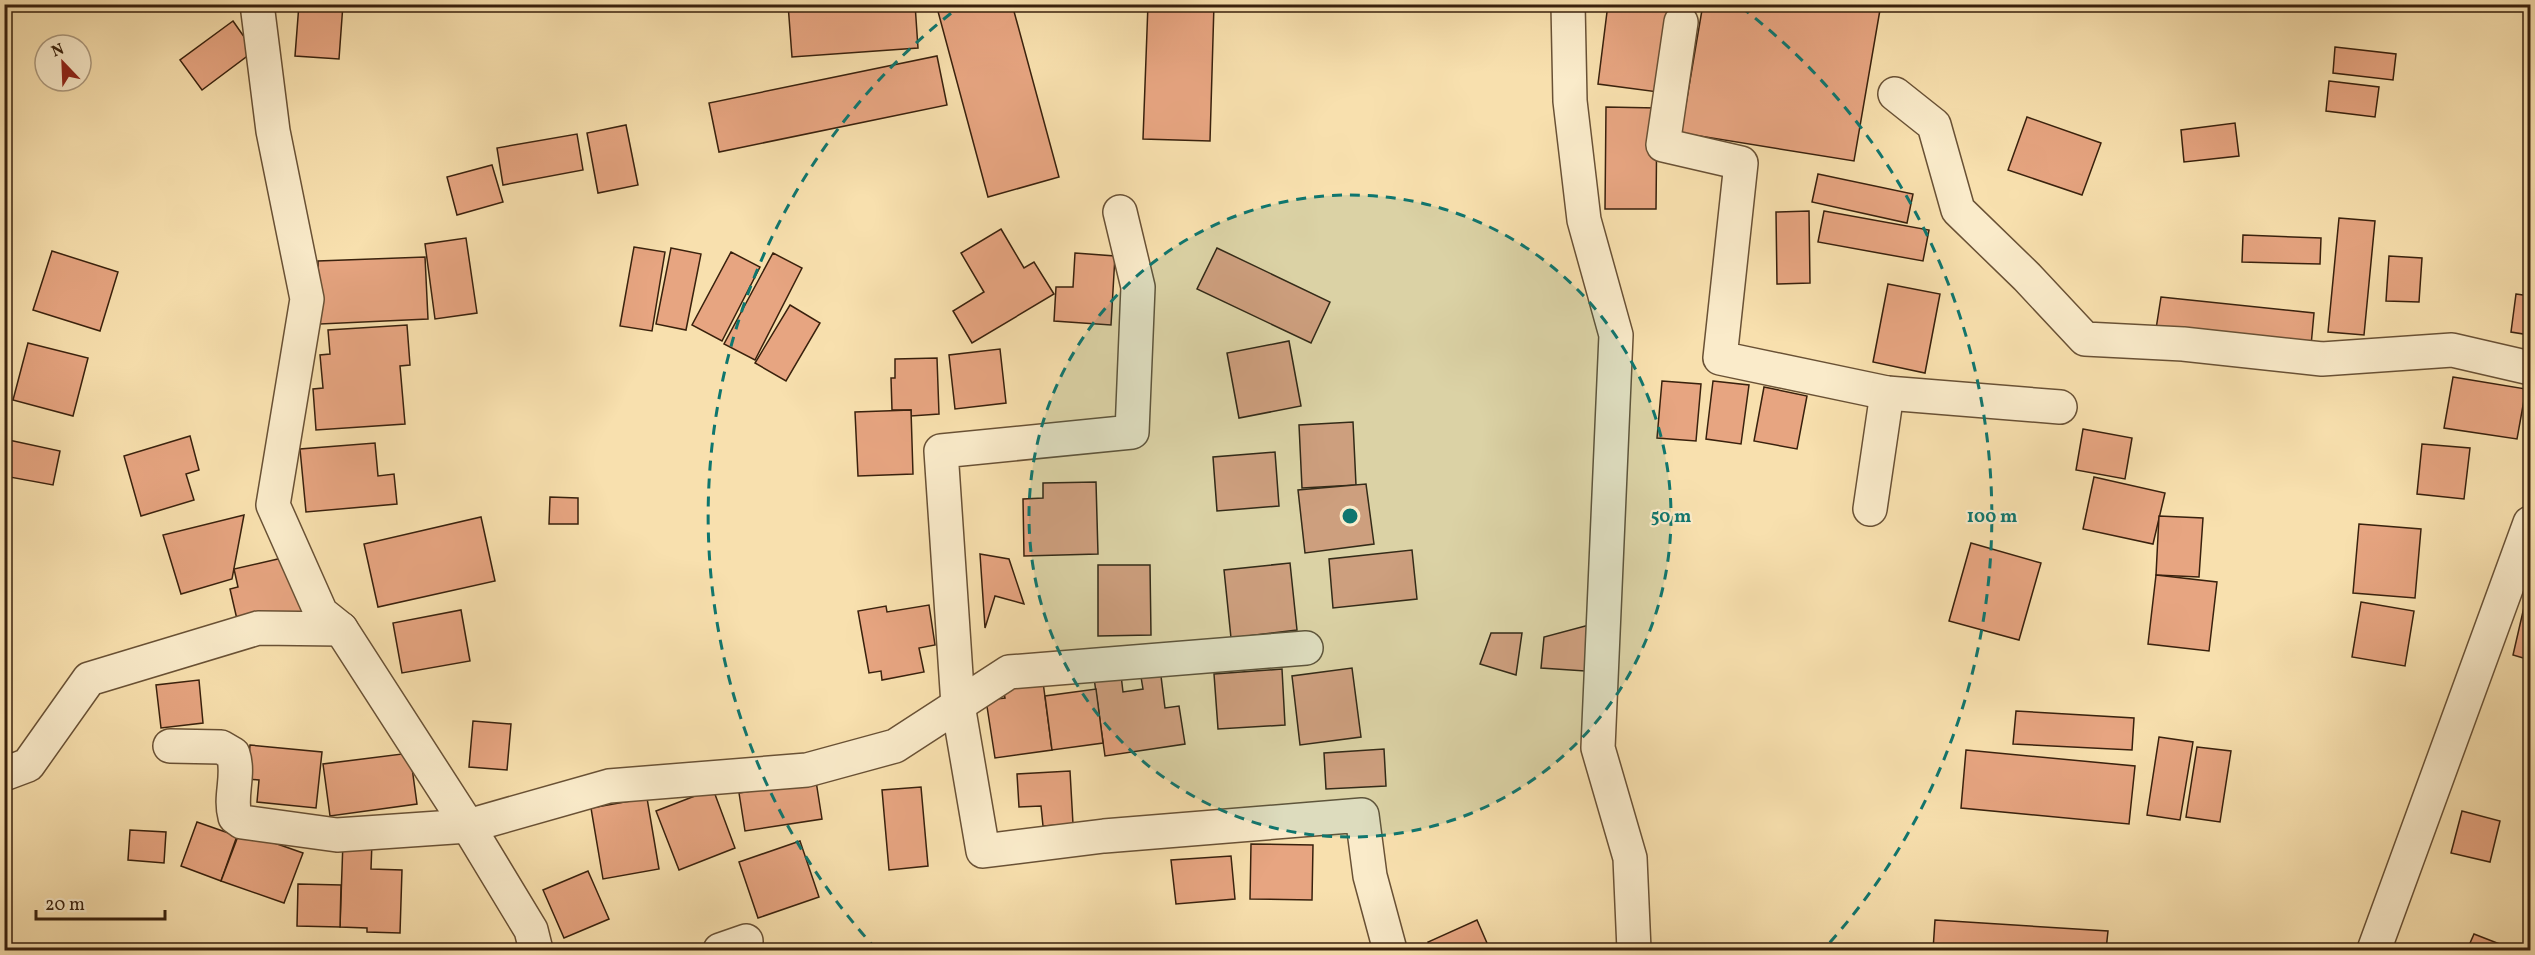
<svg xmlns="http://www.w3.org/2000/svg" width="2535" height="955" viewBox="0 0 2535 955" font-family="Vollkorn,serif">
  <style>
    .building { fill: #e7a581; stroke: #39210d; stroke-width: 1.5 }
    .lines { fill: none; stroke-linecap: round; stroke-linejoin: round }
    .minor-casing { stroke: #695135; stroke-width: 36 }
    .minor { stroke: #faebca; stroke-width: 33 }
    .ring { fill: none; stroke: #0f766e; stroke-width: 3; stroke-dasharray: 10 8 }
    .centre { fill: #0f766e; stroke: #faebca; stroke-width: 3 }
    .ring-label { font-size: 18px; text-anchor: middle; font-weight: bold; fill: #0f766e; stroke: #faebca; stroke-width: 4.5; stroke-linejoin: round; paint-order: stroke }
  </style>
  <rect width="100%" height="100%" fill="#f8e0ae"/>
  <filter id="stains"><feTurbulence type="fractalNoise" baseFrequency=".00333" numOctaves="4"/><feColorMatrix values="0 0 0 0 .2 0 0 0 0 .09 0 0 0 0 .02 0 0 0 .5 -.17"/></filter>
  <radialGradient id="worn" r=".72"><stop offset=".6" stop-color="#630" stop-opacity="0"/><stop offset="1" stop-color="#630" stop-opacity=".3"/></radialGradient>
  <g class="building">
    <path d="M299,4H343L339,59L295,56Z"/>
    <path d="M788,4H915L918,48L792,57Z"/>
    <path d="M936,4H1012L1059,177L988,197Z"/>
    <path d="M1148,4H1214L1210,141L1143,139Z"/>
    <path d="M1608,4H1628L1669,10L1658,92L1598,84Z"/>
    <path d="M1703,4H1881L1854,161L1681,133Z"/>
    <path d="M233,21L254,51L202,90L180,60Z"/>
    <path d="M2335,47L2396,54L2393,80L2333,73Z"/>
    <path d="M937,56L947,105L719,152L709,103Z"/>
    <path d="M2329,81L2379,87L2375,117L2326,111Z"/>
    <path d="M1606,107L1657,108L1656,209H1605Z"/>
    <path d="M2027,117L2101,143L2082,195L2008,170Z"/>
    <path d="M2235,123L2239,156L2184,162L2181,130Z"/>
    <path d="M626,125L638,185L598,193L587,133Z"/>
    <path d="M577,134L583,170L503,185L497,148Z"/>
    <path d="M492,165L503,202L457,215L447,177Z"/>
    <path d="M1818,174L1913,194L1907,223L1812,202Z"/>
    <path d="M1809,211L1810,283L1777,284L1776,212Z"/>
    <path d="M1824,211L1929,230L1923,261L1818,242Z"/>
    <path d="M2339,218L2375,221L2364,335L2328,332Z"/>
    <path d="M1001,229L1024,268L1034,262L1054,294L972,343L953,311L984,292L961,253Z"/>
    <path d="M2243,235L2321,238L2320,264L2242,262Z"/>
    <path d="M466,238L477,313L435,319L425,244Z"/>
    <path d="M634,247L665,252L652,331L620,326Z"/>
    <path d="M671,248L701,254L686,330L656,324Z"/>
    <path d="M1217,248L1330,302L1311,343L1197,289Z"/>
    <path d="M52,251L118,272L100,331L33,310Z"/>
    <path d="M731,252L760,267L722,341L692,325Z"/>
    <path d="M773,253L802,268L755,360L724,344Z"/>
    <path d="M1075,253L1115,256L1111,325L1054,321L1056,287H1073Z"/>
    <path d="M2389,256L2422,258L2419,302L2386,301Z"/>
    <path d="M425,257L428,319L320,324L318,261Z"/>
    <path d="M1888,284L1940,294L1925,373L1873,362Z"/>
    <path d="M2516,294L2530,296V335L2511,332Z"/>
    <path d="M2161,297L2314,313L2311,346L2156,329Z"/>
    <path d="M790,305L820,323L786,381L755,363Z"/>
    <path d="M407,325L410,365L400,366L405,424L316,430L313,389L323,388L320,355L330,354L328,330Z"/>
    <path d="M1289,341L1301,406L1239,418L1227,353Z"/>
    <path d="M28,343L88,358L73,416L13,400Z"/>
    <path d="M1000,349L1006,403L955,409L949,355Z"/>
    <path d="M937,358L939,414L911,416V410H892L891,378H895V359Z"/>
    <path d="M2453,377L2526,389L2517,439L2444,428Z"/>
    <path d="M1662,381L1701,384L1696,441L1657,438Z"/>
    <path d="M1713,381L1749,385L1741,444L1706,439Z"/>
    <path d="M1764,387L1807,396L1797,449L1754,441Z"/>
    <path d="M911,410L913,474L858,476L855,412Z"/>
    <path d="M1353,422L1356,485L1302,488L1299,425Z"/>
    <path d="M2083,429L2132,438L2125,479L2076,470Z"/>
    <path d="M190,436L199,470L186,474L194,500L141,516L124,456Z"/>
    <path d="M4,439L60,451L53,485L4,476Z"/>
    <path d="M375,443L378,476L394,474L397,504L306,512L300,449Z"/>
    <path d="M2422,444L2470,448L2464,499L2417,494Z"/>
    <path d="M1275,452L1279,506L1217,511L1213,457Z"/>
    <path d="M2094,477L2165,493L2153,544L2083,529Z"/>
    <path d="M1096,482L1098,554L1024,556L1023,499L1043,498V483Z"/>
    <path d="M1366,484L1374,544L1305,553L1298,490Z"/>
    <path d="M550,497L578,498V524H549Z"/>
    <path d="M244,515L232,579L181,594L163,535Z"/>
    <path d="M2159,516L2203,518L2199,577L2156,575Z"/>
    <path d="M481,517L495,581L378,607L364,544Z"/>
    <path d="M2359,524L2421,529L2415,598L2353,593Z"/>
    <path d="M1971,543L2041,563L2019,640L1949,621Z"/>
    <path d="M1412,550L1417,599L1333,608L1329,559Z"/>
    <path d="M980,554L1009,559L1024,604L995,596L985,628Z"/>
    <path d="M291,556L304,612L239,628L230,589L238,587L234,569Z"/>
    <path d="M1290,563L1297,630L1231,638L1224,570Z"/>
    <path d="M1098,565H1150L1151,635L1098,636Z"/>
    <path d="M2156,575L2217,582L2209,651L2148,644Z"/>
    <path d="M2361,602L2414,611L2405,666L2352,657Z"/>
    <path d="M929,605L935,645L919,648L924,672L882,680L881,671L869,673L858,611L886,606L887,612Z"/>
    <path d="M2524,607L2530,608V660L2513,655Z"/>
    <path d="M461,610L470,661L402,673L393,623Z"/>
    <path d="M1589,625L1585,671L1541,668L1544,637Z"/>
    <path d="M1491,633H1522L1516,675L1480,664Z"/>
    <path d="M1160,668L1165,708L1179,706L1185,744L1105,756L1094,678L1121,675L1123,692L1143,689L1140,671Z"/>
    <path d="M1352,668L1361,737L1300,745L1292,676Z"/>
    <path d="M1282,669L1285,725L1218,729L1214,674Z"/>
    <path d="M199,680L203,723L161,728L156,685Z"/>
    <path d="M1043,682L1052,750L995,758L986,700L1005,698L1003,688Z"/>
    <path d="M1096,689L1103,743L1052,750L1045,696Z"/>
    <path d="M2016,711L2134,718L2132,750L2013,744Z"/>
    <path d="M473,721L511,724L507,770L469,767Z"/>
    <path d="M2159,737L2193,742L2180,820L2147,815Z"/>
    <path d="M250,745L322,752L316,808L257,802L259,780L247,779Z"/>
    <path d="M2197,747L2231,751L2220,822L2186,817Z"/>
    <path d="M1384,749L1386,786L1326,789L1324,753Z"/>
    <path d="M1966,750L2135,766L2129,824L1961,808Z"/>
    <path d="M410,753L417,804L330,816L323,764Z"/>
    <path d="M1070,771L1073,824L1043,826L1041,806L1019,807L1017,774Z"/>
    <path d="M816,781L822,819L745,831L739,793Z"/>
    <path d="M921,787L928,866L889,870L882,790Z"/>
    <path d="M713,789L735,848L679,870L656,811Z"/>
    <path d="M647,798L659,869L603,879L591,808Z"/>
    <path d="M2462,811L2500,821L2490,862L2451,853Z"/>
    <path d="M197,822L237,836L221,881L181,866Z"/>
    <path d="M130,830L166,832L164,863L128,860Z"/>
    <path d="M240,831L303,853L284,903L221,881Z"/>
    <path d="M343,841L372,842L371,869L402,870L400,933L367,932V928L340,927Z"/>
    <path d="M800,841L819,897L758,918L739,862Z"/>
    <path d="M1251,844L1313,845L1312,900L1250,899Z"/>
    <path d="M1231,856L1235,899L1176,904L1171,860Z"/>
    <path d="M588,871L609,919L564,938L543,890Z"/>
    <path d="M298,884L341,885L340,927L297,926Z"/>
    <path d="M1477,920L1490,950H1432L1428,942Z"/>
    <path d="M1935,920L2108,931L2106,950H1933Z"/>
    <path d="M2474,934L2515,950H2467Z"/>
  </g>
  <g class="lines">
    <g class="minor-casing">
      <g id="minor">
        <path d="M257,4L273,131L307,299L273,505L321,613L341,629L468,826L531,930L536,950"/>
        <path d="M1568,4L1570,101L1584,220L1616,335L1598,748L1630,858L1634,950"/>
        <path d="M1681,22L1663,145L1741,163L1720,358L1887,393L2060,407"/>
        <path d="M1895,94L1934,125L1958,210L2027,277L2085,339L2183,344L2322,359L2452,350L2530,368"/>
        <path d="M1120,212L1138,287L1132,432L941,451L958,705L983,851L1104,836L1362,815L1370,876L1390,950"/>
        <path d="M1870,509L1887,393"/>
        <path d="M170,746L221,747L233,754C240,775 229,796 235,817L242,822L337,835L468,826L609,786L807,770L895,746L1009,672L1306,648"/>
        <path d="M4,774L28,765L89,679L258,628L341,629"/>
        <path d="M720,950L746,941"/>
        <path d="M2374,950L2530,523"/>
      </g>
    </g>
    <use href="#minor" class="minor"/>
  </g>
  <circle cx="1350" cy="516" r="321" fill="#0f766e" fill-opacity=".12"/>
  <g class="ring">
    <circle cx="1350" cy="516" r="321"/>
    <path d="M877 950A642 642 0 0 1 959 7M1741 7A642 642 0 0 1 1823 950"/>
  </g>
  <circle cx="1350" cy="516" r="9" class="centre"/>
  <g class="ring-label">
    <text x="1671" y="522">50 m</text>
    <text x="1992" y="522">100 m</text>
  </g>
  <rect width="2535" height="955" fill="none" stroke="#f8e0ae" stroke-width="24"/>
  <rect x="6" y="6" width="2523" height="943" fill="none" stroke="#39210d" stroke-width="3"/>
  <rect x="12" y="12" width="2511" height="931" fill="none" stroke="#39210d" stroke-width="1.5"/>
  <g transform="translate(63 63) rotate(337)"><circle r="28" fill="#faebca" stroke="#ad9a7e" stroke-width="1.5"/>
  <path d="M0-4.5L10 22L0 15L-10 22Z" fill="#8f2418"/>
  <text y="-9" font-size="16" font-weight="bold" text-anchor="middle" fill="#39210d">N</text>
  </g>
  <path d="M36 910v9h129v-9" fill="none" stroke="#39210d" stroke-width="3"/>
  <text x="45" y="910" font-size="18" fill="#39210d" stroke="#faebca" stroke-width="4.5" paint-order="stroke">20 m</text>
  <rect width="100%" height="100%" filter="url(#stains)"/>
  <rect width="100%" height="100%" fill="url(#worn)"/>
</svg>
